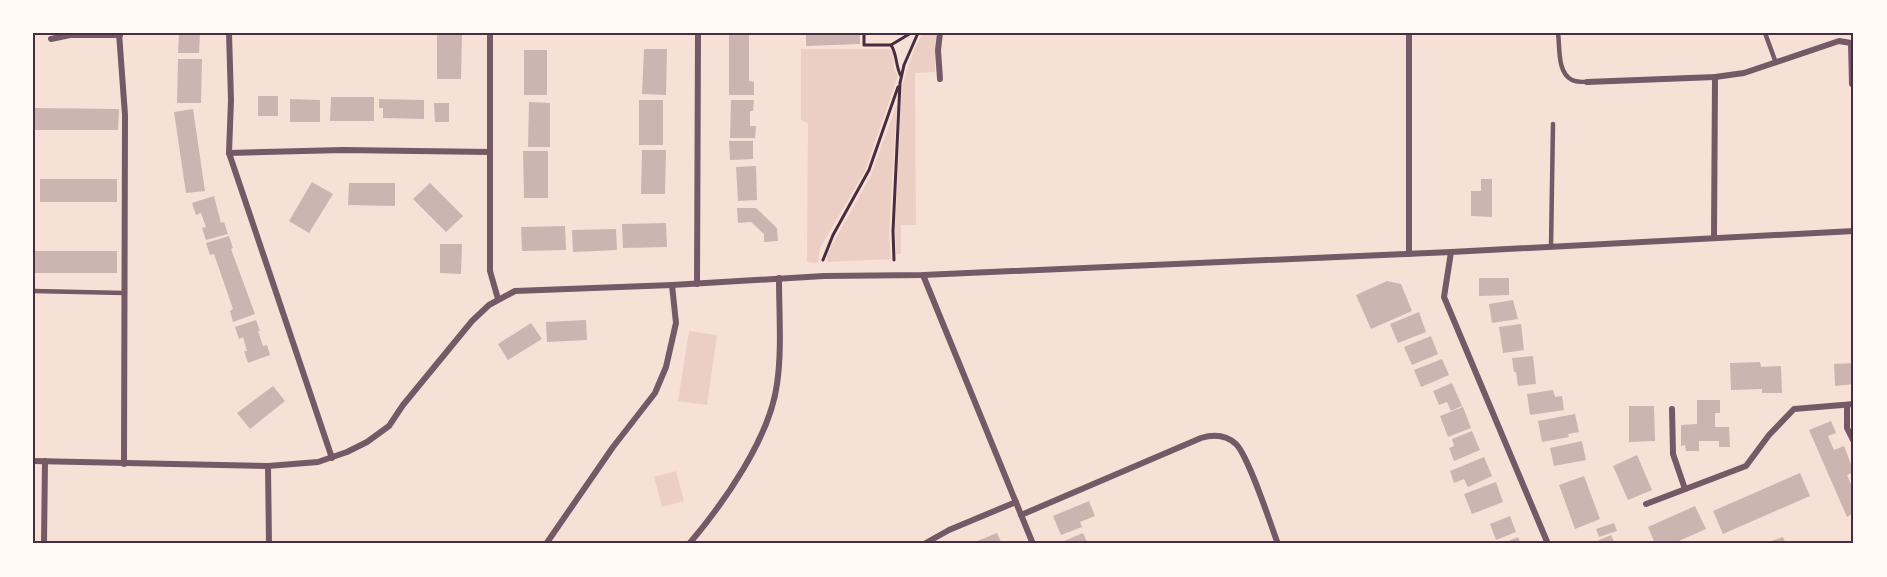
<svg xmlns="http://www.w3.org/2000/svg" width="1887" height="577" viewBox="0 0 1887 577" font-family="'Source Serif 4',serif">
  <style>
    .green { fill: #ebcfc5 }
    .building { fill: #ccb4b1 }
    .lines { fill: none; stroke-linecap: round; stroke-linejoin: round }
    .path { stroke: #4a2c40; stroke-width: 3 }
    .service { stroke: #755966; stroke-width: 4.5 }
    .minor { stroke: #755966; stroke-width: 6 }
    .neatline { fill: none; stroke: #4a2c40; stroke-width: 2 }
  </style>
  <rect width="100%" height="100%" fill="#f7e1d7"/>
  <g class="green">
    <path d="M922,33H936L935,72L915,73L916,225H901V254H896L895,230L902,85L914,50Z"/>
    <path d="M801,49H889L893,53L894,69L898,76L865,171L820,248L818,263L807,262L808,123L801,120Z"/>
    <path d="M897,104L889,234L891,259L827,262V255L832,245L870,177Z"/>
    <path d="M689,331L717,335L707,405L678,401Z"/>
    <path d="M676,471L684,501L662,507L654,477Z"/>
  </g>
  <g class="building">
    <path d="M179,33H200L199,53H178Z"/>
    <path d="M729,33H749V81L754,82V95H729Z"/>
    <path d="M806,33H860V44L806,46Z"/>
    <path d="M437,35H462L461,79H437Z"/>
    <path d="M644,49H667L666,95L642,94Z"/>
    <rect x="524" y="50" width="23" height="45"/>
    <path d="M178,59H202L201,103H177Z"/>
    <rect x="258" y="96" width="20" height="20"/>
    <path d="M331,97H374V121H330Z"/>
    <path d="M290,99L320,100V122H290Z"/>
    <path d="M379,99L424,100V119L383,118V108H379Z"/>
    <rect x="639" y="100" width="24" height="45"/>
    <path d="M731,100H754L753,111H750V126H756L755,138H730Z"/>
    <path d="M529,102L550,103V147H528Z"/>
    <path d="M434,103H449V122H435Z"/>
    <path d="M33,108L119,109L118,130H33Z"/>
    <path d="M193,109L205,191L186,193L174,112Z"/>
    <path d="M729,141H753V159L730,160Z"/>
    <path d="M642,150H666L665,194H641Z"/>
    <path d="M523,151H548V198H524Z"/>
    <path d="M756,166L757,200L738,201L736,167Z"/>
    <rect x="40" y="179" width="77" height="23"/>
    <path d="M1481,179H1492V217L1471,216V191H1481Z"/>
    <path d="M312,182L333,194L309,233L289,221Z"/>
    <path d="M349,183H395V206L348,205Z"/>
    <path d="M430,183L463,216L446,232L413,199Z"/>
    <path d="M214,196L221,223L224,222L228,234L206,240L202,228L206,227L201,213L196,215L192,203Z"/>
    <path d="M737,208H756L777,228L778,241L764,242V234L751,222L738,223Z"/>
    <path d="M666,223L667,247L623,248L622,224Z"/>
    <path d="M565,226L566,250L522,251L521,227Z"/>
    <path d="M616,229L617,250L573,252L572,230Z"/>
    <path d="M229,236L233,248L231,249L255,314L233,322L230,311L233,309L214,254L210,255L206,243Z"/>
    <path d="M440,244H462L461,274L440,273Z"/>
    <rect x="33" y="251" width="84" height="22"/>
    <path d="M1479,278H1509V295L1479,296Z"/>
    <path d="M1387,281L1401,284L1412,311L1371,329L1356,295Z"/>
    <path d="M1513,300L1518,319L1492,323L1489,304Z"/>
    <path d="M1419,312L1426,332L1398,343L1390,324Z"/>
    <path d="M256,320L260,331H258L263,346L267,345L270,355L248,363L244,351H247L243,337L239,339L235,327Z"/>
    <path d="M586,320L587,340L547,342L546,322Z"/>
    <path d="M531,323L542,339L508,360L498,344Z"/>
    <path d="M1521,324L1524,350L1503,353L1499,327Z"/>
    <path d="M1431,336L1438,354L1412,365L1404,347Z"/>
    <path d="M1533,356L1536,384L1518,386L1516,372H1514L1512,358Z"/>
    <path d="M1442,359L1449,375L1421,387L1414,370Z"/>
    <path d="M1760,362L1761,367L1781,366L1782,393H1762V389L1731,390L1730,363Z"/>
    <path d="M1854,363V384L1835,386L1834,364Z"/>
    <path d="M1452,383L1462,406L1451,411L1447,402L1439,405L1433,391Z"/>
    <path d="M273,386L285,401L250,429L237,413Z"/>
    <path d="M1553,390L1555,397L1562,396L1564,410L1530,415L1527,394Z"/>
    <path d="M1697,400H1720V413H1715V427H1729L1730,447H1719V441H1699V451H1686L1685,445L1681,446V425L1697,424Z"/>
    <path d="M1629,406H1654L1655,441L1629,442Z"/>
    <path d="M1463,407L1471,428L1448,437L1440,416Z"/>
    <path d="M1575,414L1579,432L1568,434L1569,437L1542,442L1538,421Z"/>
    <path d="M1831,421L1836,433L1828,436L1834,450L1844,446L1854,472L1847,475L1852,487L1854,486V513L1847,517L1809,430Z"/>
    <path d="M1472,431L1480,450L1454,461L1449,448L1454,446L1452,439Z"/>
    <path d="M1582,441L1586,460L1554,466L1550,448Z"/>
    <path d="M1637,455L1652,490L1628,500L1613,466Z"/>
    <path d="M1484,457L1492,476L1468,487L1464,479L1454,483L1450,471Z"/>
    <path d="M1800,473L1810,496L1723,534L1713,511Z"/>
    <path d="M1584,476L1600,519L1575,529L1559,485Z"/>
    <path d="M1496,482L1503,502L1472,514L1464,494Z"/>
    <path d="M1089,501L1095,516L1080,522L1082,527L1061,535L1053,516Z"/>
    <path d="M1695,506L1706,529L1672,544H1655L1648,527Z"/>
    <path d="M1510,516L1516,532L1496,540L1490,524Z"/>
    <path d="M1614,523L1617,531L1599,537L1596,529Z"/>
    <path d="M997,533L1002,544H970Z"/>
    <path d="M1083,533L1088,544H1063L1062,542Z"/>
    <path d="M1611,535L1615,544H1590Z"/>
    <path d="M1518,537L1521,544H1501Z"/>
    <path d="M1783,537L1786,544H1772L1771,541Z"/>
  </g>
  <g class="lines">
    <g class="path">
      <path d="M864,33V45H891L911,33"/>
      <path d="M891,45C898,56 895,66 901,76"/>
      <path d="M823,260L833,235L869,170L898,87"/>
      <path d="M894,260L893,231L900,83L904,65L918,33"/>
    </g>
    <g class="service">
      <path d="M1558,33C1560,47 1557,73 1572,80C1576,82 1582,82 1587,82"/>
      <path d="M1765,33L1776,63"/>
      <path d="M1551,247L1553,124"/>
      <path d="M33,291L125,293"/>
    </g>
    <g class="minor">
      <path d="M119,33L125,115L124,464"/>
      <path d="M229,33L231,100L229,153L332,458"/>
      <path d="M490,33V271L498,299"/>
      <path d="M1409,33V254"/>
      <path d="M51,39L70,35H120"/>
      <path d="M940,79L938,50L940,33"/>
      <path d="M1587,82L1715,77L1744,73L1839,41L1851,43L1852,84"/>
      <path d="M229,153L343,150L490,152"/>
      <path d="M1714,237L1715,77"/>
      <path d="M1451,252L1444,297L1548,544"/>
      <path d="M923,275L1033,544"/>
      <path d="M697,284L698,33"/>
      <path d="M1847,405V428L1854,442"/>
      <path d="M1672,409L1673,454L1685,489"/>
      <path d="M33,461L268,466L318,462L347,452L367,442L389,426L403,405L472,321L489,305L515,291L672,285L824,276L923,275L1451,252L1854,231"/>
      <path d="M268,466L269,544"/>
      <path d="M1646,504L1746,466L1769,435L1794,409L1854,404"/>
      <path d="M1021,515L1201,438C1214,434 1226,435 1236,444C1249,457 1270,523 1278,544"/>
      <path d="M44,544L45,461"/>
      <path d="M546,544L613,447L655,393L666,367L676,323L672,285"/>
      <path d="M689,544C723,504 770,438 777,384C782,350 779,313 779,278"/>
      <path d="M924,544L949,530L1016,502"/>
    </g>
  </g>
  <rect width="1887" height="577" fill="none" stroke="#fffaf5" stroke-width="69"/>
  <rect x="34" y="34" width="1818" height="508" class="neatline"/>
</svg>
